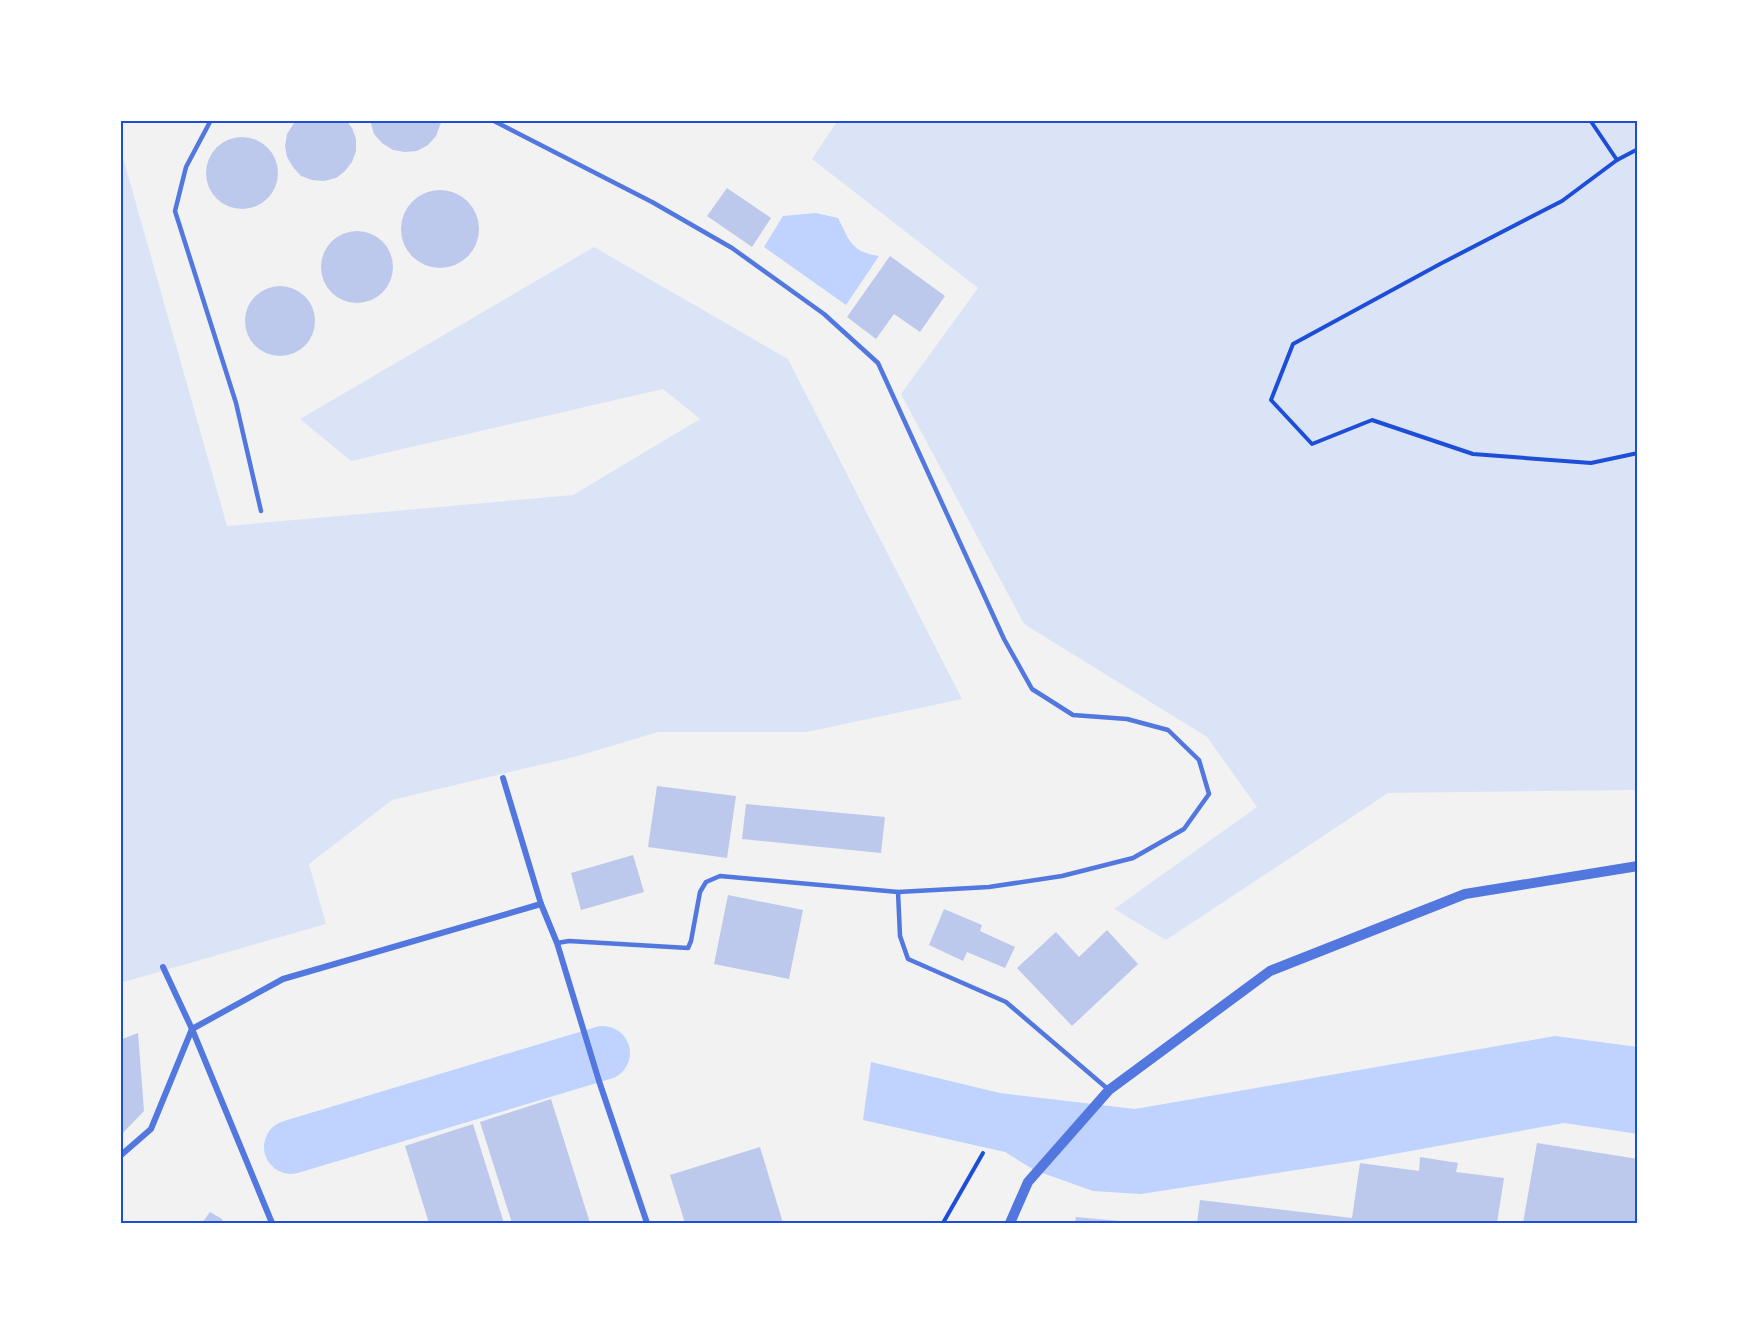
<svg xmlns="http://www.w3.org/2000/svg" width="1758" height="1343" viewBox="0 0 1758 1343" font-family="'IBM Plex Sans',sans-serif">
  <style>
    .green { fill: #dbe4f7 }
    .water { fill: #bfd3fe }
    .lines { fill: none; stroke-linecap: round; stroke-linejoin: round }
    .river { stroke: #bfd3fe; stroke-width: 54 }
    .building { fill: #bdc9ec }
    .path { stroke: #1d4ed8; stroke-width: 4 }
    .service { stroke: #5277de; stroke-width: 4.5 }
    .minor { stroke: #5277de; stroke-width: 6 }
    .tertiary { stroke: #5277de; stroke-width: 10 }
    .neatline { fill: none; stroke: #1d4ed8; stroke-width: 2 }
  </style>
  <rect width="100%" height="100%" fill="#f2f2f2"/>
  <g class="green">
    <path d="M838,120H1638V790L1388,793L1166,940L1114,909L1257,807L1207,737L1024,624L901,394L978,288L812,159Z"/>
    <path d="M120,159L124,161L227,526L573,495L700,419L663,389L351,461L300,419L594,247L788,359L962,699L807,732H658L578,756L392,800L309,864L326,924L120,983Z"/>
  </g>
  <g class="water">
    <path d="M816,213L838,218C850,242 852,252 879,256L846,305L764,247L783,216Z"/>
    <path d="M1555,1036L1638,1047V1134L1564,1123L1361,1160L1141,1194L1093,1191L1034,1170L1005,1152L863,1120L871,1062L1000,1093L1135,1109Z"/>
  </g>
  <g class="lines">
    <path class="river" d="M291,1147L603,1053"/>
  </g>
  <g class="building">
    <path d="M296,120H346L352,128L356,139V151L352,162L345,171L336,178L324,181L312,180L301,176L293,167L287,157L285,146L287,134Z"/>
    <path d="M370,120H442L436,136L428,145L417,151L405,152L393,150L382,143L374,134Z"/>
    <circle cx="242" cy="173" r="36"/>
    <path d="M727,188L771,218L752,247L707,216Z"/>
    <circle cx="440" cy="229" r="39"/>
    <circle cx="357" cy="267" r="36"/>
    <path d="M890,256L945,296L920,332L894,314L876,339L847,317Z"/>
    <circle cx="280" cy="321" r="35"/>
    <path d="M657,786L736,796L727,858L648,847Z"/>
    <path d="M746,804L885,817L881,853L742,839Z"/>
    <path d="M633,855L644,892L581,910L571,873Z"/>
    <path d="M728,895L803,910L789,979L714,964Z"/>
    <path d="M944,909L982,925L980,931L1015,947L1005,968L967,952L963,961L929,945Z"/>
    <path d="M1107,930L1138,964L1072,1026L1017,968L1056,932L1079,957Z"/>
    <path d="M138,1033L144,1111L120,1136V1040Z"/>
    <path d="M551,1099L590,1223H512L480,1122Z"/>
    <path d="M473,1124L504,1223H429L405,1146Z"/>
    <path d="M1537,1143L1638,1159V1223H1523Z"/>
    <path d="M760,1147L783,1223H685L670,1175Z"/>
    <path d="M1420,1157L1458,1163L1456,1172L1504,1178L1497,1223H1197L1200,1200L1352,1218L1360,1163L1419,1171Z"/>
    <path d="M210,1212L222,1219L223,1223H202Z"/>
    <path d="M1076,1217L1120,1221V1223H1075Z"/>
  </g>
  <g class="lines">
    <g class="path">
      <path d="M1590,120L1617,160"/>
      <path d="M1638,149L1617,160L1562,201L1440,264L1293,344L1271,400L1312,444L1372,420L1473,454L1591,463L1638,453"/>
      <path d="M943,1223L983,1153"/>
    </g>
    <g class="service">
      <path d="M128,120H147"/>
      <path d="M211,120L186,167L175,211L236,403L261,511"/>
      <path d="M492,120L652,202L732,248L824,314L878,363L1004,639L1032,689L1073,715L1127,719L1168,730L1199,760L1209,794L1184,829L1133,858L1062,876L989,887L898,892L720,876L706,882L700,892L691,941L688,948L569,941L557,943"/>
      <path d="M898,892L900,936L908,959L1006,1002L1109,1090"/>
    </g>
    <g class="minor">
      <path d="M503,778L541,904L557,943L599,1081L647,1223"/>
      <path d="M163,967L192,1029L272,1223"/>
      <path d="M192,1029L283,979L541,904"/>
      <path d="M120,1156L151,1129L192,1029"/>
    </g>
    <path class="tertiary" d="M1010,1223L1028,1182L1109,1090L1270,971L1465,894L1638,866"/>
  </g>
  <rect width="1758" height="1343" fill="none" stroke="#ffffff" stroke-width="243"/>
  <rect x="122" y="122" width="1514" height="1100" class="neatline"/>
</svg>
